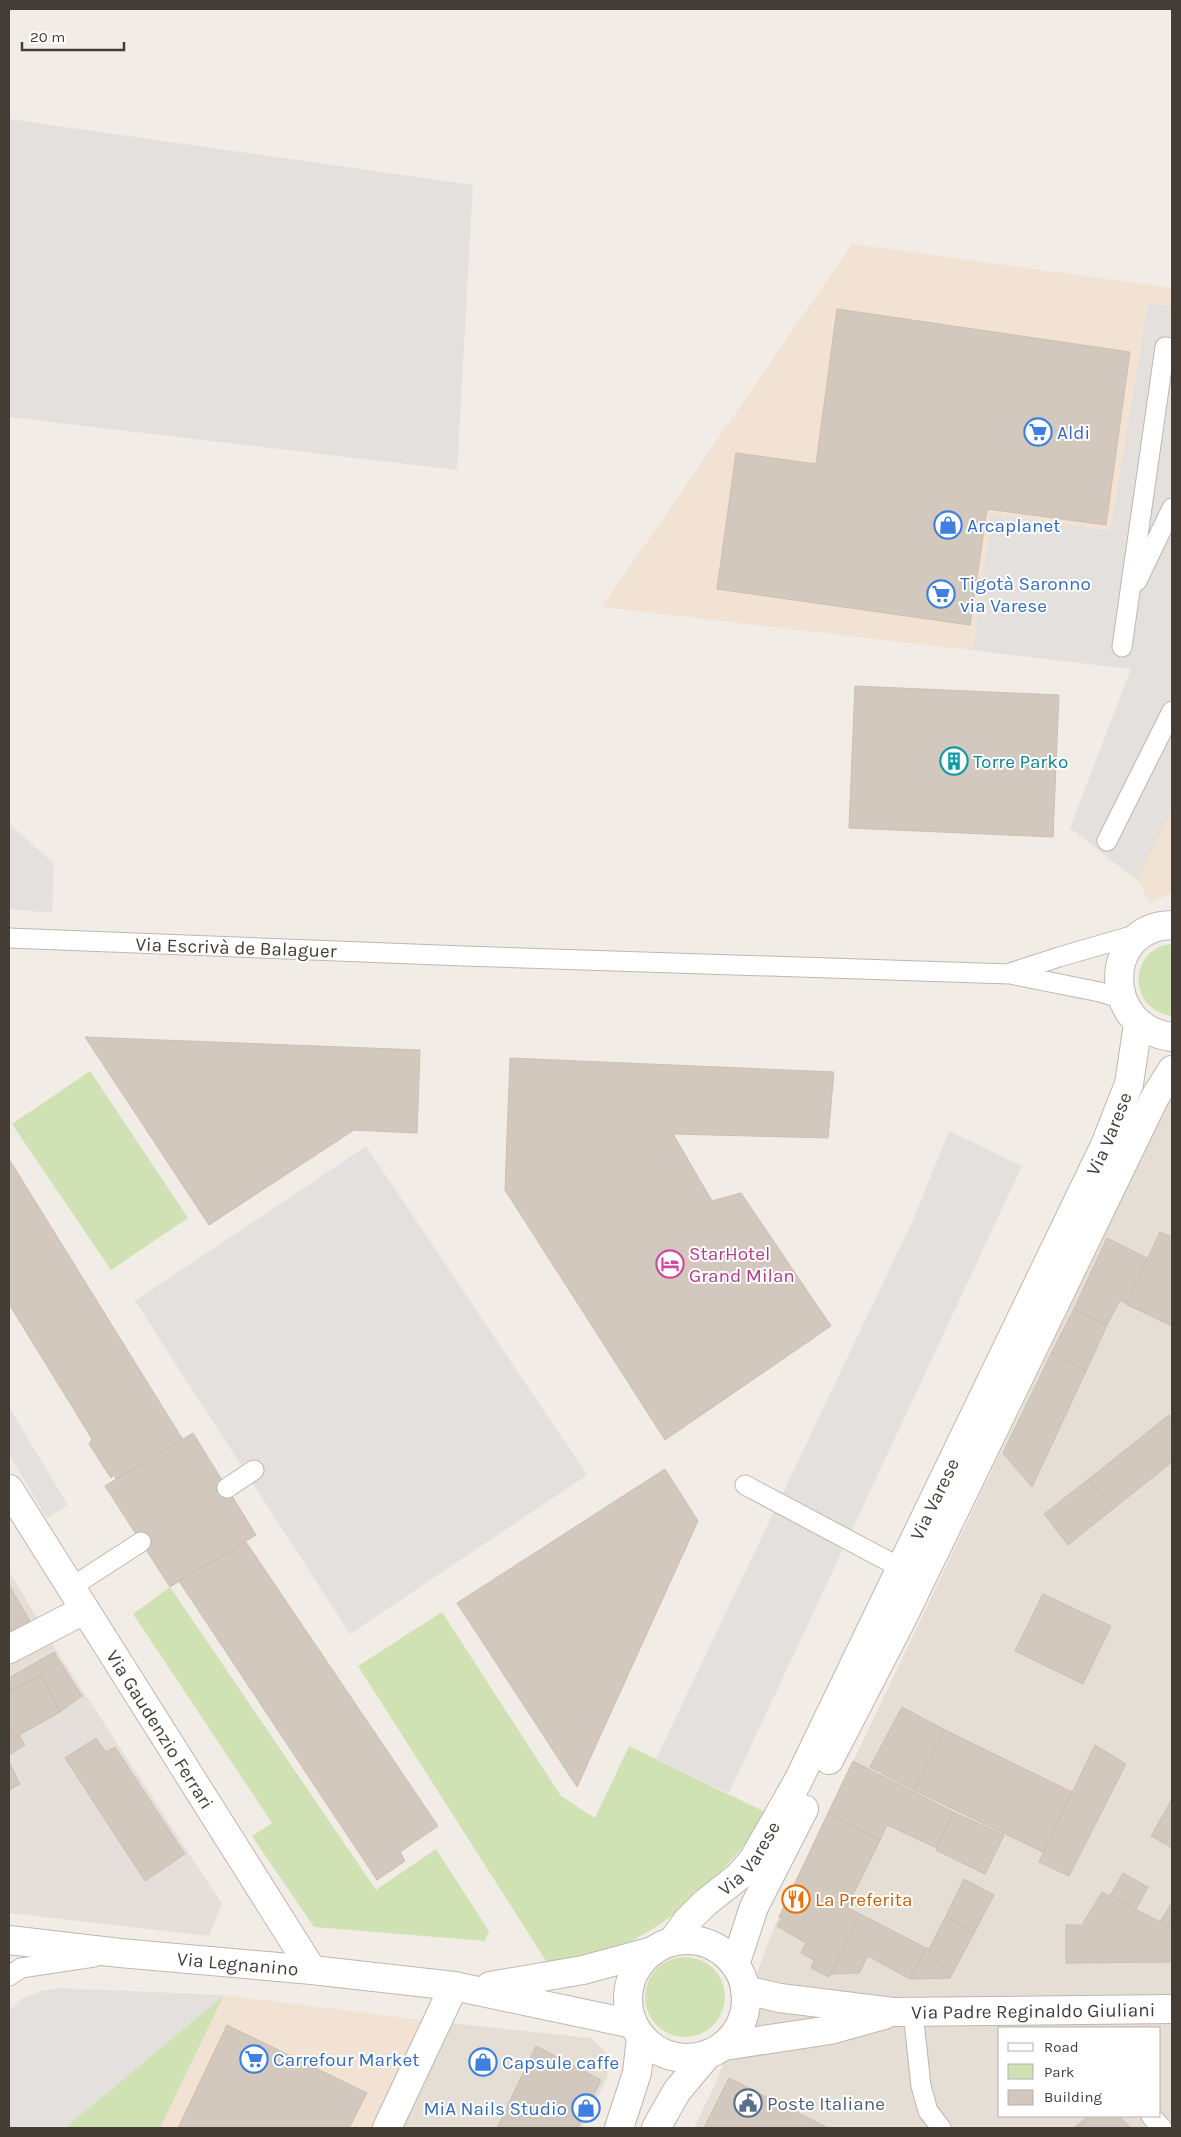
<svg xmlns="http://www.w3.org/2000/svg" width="1181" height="2137" viewBox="0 0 1181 2137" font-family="Karla,sans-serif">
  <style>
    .residential { fill: #e5ded5; fill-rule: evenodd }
    .commercial { fill: #f1e2d3 }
    .industrial { fill: #e4dfdb }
    .green { fill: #d0e2b3 }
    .parking { fill: #e3e0de }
    .building { fill: #d2c8bd; stroke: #ccbfb1 }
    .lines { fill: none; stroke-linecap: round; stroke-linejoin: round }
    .lane-casing { stroke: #bfb7ad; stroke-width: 21 }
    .street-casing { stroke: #bfb7ad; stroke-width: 30 }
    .lane { stroke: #fff; stroke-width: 19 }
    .street { stroke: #fff; stroke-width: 28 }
    .labels { text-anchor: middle; stroke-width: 4; stroke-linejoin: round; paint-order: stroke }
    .shop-label { font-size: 19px; fill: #366cbe; stroke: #fff; text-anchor: start }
    .culture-label { font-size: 19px; fill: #0d838f; stroke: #fff; text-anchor: start }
    .street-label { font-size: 19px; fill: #433d36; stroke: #fff }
    .hotel-label { font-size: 19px; fill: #b23c85; stroke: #fff; text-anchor: start }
    .food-label { font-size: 19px; fill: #c56008; stroke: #fff; text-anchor: start }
    .service-label { font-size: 19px; fill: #4e5e75; stroke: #fff; text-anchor: start }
  </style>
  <rect width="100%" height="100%" fill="#f1ede6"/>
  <g class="residential">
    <path d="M1172,1093V2128H694L717,2080L775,1925ZM1000,2028H1160V2116H1000Z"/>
    <path d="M9,1571L55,1648L9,1674Z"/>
    <path d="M422,2020L591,2038L604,2050L610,2064L606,2080L582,2128H371Z"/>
  </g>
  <g class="commercial">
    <path d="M852,244L1172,288V892L1151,904L1137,880L1070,828L1131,669L602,607Z"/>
    <path d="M224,1995L422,2020L371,2128H160Z"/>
  </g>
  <path class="industrial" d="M55,1648L222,1904L209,1936L9,1913V1674Z"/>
  <g class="green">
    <path d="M1172,944V1016C1127,1010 1128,948 1172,944Z"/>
    <path d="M90,1071L188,1218L111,1270L12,1124Z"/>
    <path d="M170,1587L376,1890L436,1849L489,1931L485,1941L314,1927L252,1836L272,1823L133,1614Z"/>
    <path d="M442,1612L561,1796L595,1818L629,1746L767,1813C730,1869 682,1918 619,1947C597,1956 571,1959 548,1964L358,1666Z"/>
    <circle cx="685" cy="1997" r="40"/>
    <path d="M224,1995L160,2128H65Z"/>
  </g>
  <g class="parking">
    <path d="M9,119L473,185L457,470L9,417Z"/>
    <path d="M1148,303L1172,307V809L1137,880L1070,828L1131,669L973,650L992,514L1111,531Z"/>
    <path d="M9,823L54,864L52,913L9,909Z"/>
    <path d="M949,1131L1022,1166L729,1793L656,1759L913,1220Z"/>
    <path d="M366,1146L587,1475L350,1634L135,1301Z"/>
    <path d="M9,1407L68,1505L47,1518L9,1454Z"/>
    <path d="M58,1988L224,1995L65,2128H9V2010L23,1998L42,1991Z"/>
  </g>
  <g class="building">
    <path d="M837,309L1130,352L1106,525L987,509L970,625L717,589L736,453L816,464Z"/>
    <path d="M855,686L1059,695L1053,837L849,828Z"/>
    <path d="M85,1037L420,1050L417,1133L354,1130L209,1225Z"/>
    <path d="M510,1058L834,1072L828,1138L673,1134L712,1201L741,1193L831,1326L665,1440L505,1190Z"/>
    <path d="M9,1159L183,1440L116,1479L114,1475L111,1478L89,1444L92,1439L9,1304Z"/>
    <path d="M1160,1232L1172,1237V1326L1126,1304Z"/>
    <path d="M1107,1238L1147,1258L1126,1304L1120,1300L1107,1325L1074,1309Z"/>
    <path d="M1074,1309L1107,1325L1086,1371L1052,1352Z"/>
    <path d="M1052,1352L1086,1371L1032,1487L1003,1453Z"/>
    <path d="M1169,1415L1172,1419V1462L1113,1509L1089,1479Z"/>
    <path d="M193,1433L256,1535L170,1587L105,1486Z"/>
    <path d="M665,1469L698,1521L577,1787L457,1603Z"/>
    <path d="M1089,1479L1113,1509L1068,1545L1044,1514Z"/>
    <path d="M246,1542L438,1826L400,1852L405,1861L377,1880L179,1581Z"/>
    <path d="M9,1585L31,1623L9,1636Z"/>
    <path d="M1043,1594L1111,1626L1083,1684L1015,1651Z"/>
    <path d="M54,1652L82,1696L60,1712L41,1675L9,1692V1678Z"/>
    <path d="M41,1675L60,1712L14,1738L9,1728V1692Z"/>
    <path d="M902,1707L945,1730L914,1790L870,1767Z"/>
    <path d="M9,1728L14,1738L19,1735L25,1745L9,1755Z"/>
    <path d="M945,1730L1072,1792L1043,1852L914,1790Z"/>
    <path d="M96,1738L106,1752L115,1747L185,1854L145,1881L65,1758Z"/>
    <path d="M1095,1745L1126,1764L1069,1876L1039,1862Z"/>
    <path d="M853,1761L953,1812L937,1848L887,1825L880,1840L828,1813Z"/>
    <path d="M9,1762L20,1784L9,1790Z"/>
    <path d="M1172,1799V1848L1151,1836Z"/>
    <path d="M953,1812L1004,1835L985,1874L936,1850Z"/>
    <path d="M828,1813L880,1840L847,1907L860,1914L829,1977L811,1968L814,1960L801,1953L806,1943L777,1926L782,1918L779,1917Z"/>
    <path d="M1123,1873L1148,1887L1136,1909L1110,1896Z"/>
    <path d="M964,1879L994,1895L974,1933L946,1916Z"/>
    <path d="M1102,1892L1172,1928V1962L1066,1963V1925H1082Z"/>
    <path d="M1172,1902V1928L1160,1922Z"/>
    <path d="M860,1914L926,1948L910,1979L868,1956L859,1973L831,1974Z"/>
    <path d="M946,1916L974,1933L950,1978L929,1949Z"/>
    <path d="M926,1948L929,1949L950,1978L910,1979Z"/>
    <path d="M227,2025L367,2093L349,2128H178Z"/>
    <path d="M536,2046L601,2080L578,2128H497Z"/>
    <path d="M729,2078L828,2128H704Z"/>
    <path d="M1088,2116H1119L1131,2128H1074Z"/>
  </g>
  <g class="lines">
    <g class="lane-casing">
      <g id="lane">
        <path d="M1137,581L1172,508"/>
        <path d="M1122,647L1165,347L1172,348"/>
        <path d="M1107,841L1172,711"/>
        <path d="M9,938L464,956L1010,974L1100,992L1122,999"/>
        <path d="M1010,973L1059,957L1142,933"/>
        <path d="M745,1485L901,1568"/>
        <path d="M227,1488L254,1470"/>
        <path d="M70,1588L141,1542"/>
        <path d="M9,1976L21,1968L94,1957"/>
        <path d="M913,2012L921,2086L928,2111L941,2128"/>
        <path d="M1151,2116L1162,2128"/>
      </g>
    </g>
    <g class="street-casing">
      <g id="street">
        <path d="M1172,925C1102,926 1101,1028 1172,1037"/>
        <path id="s1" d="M9,1489L312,1970"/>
        <path d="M9,1649L84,1610"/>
        <path d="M829,1760L904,1615L1155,1097L1172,1070"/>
        <path id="s2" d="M9,1940L120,1953L312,1970L454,1986L633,2024"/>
        <circle cx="687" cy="1999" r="59"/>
        <path id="s3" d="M672,1942L687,1921L705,1903L738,1877L753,1860L798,1781L1105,1145L1129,1084L1138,1024"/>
        <path d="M735,1965L754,1907L804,1809"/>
        <path d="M490,1986L583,1970L653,1951"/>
        <path id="s4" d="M745,1990L780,1998L893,2012L1172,2009"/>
        <path d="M724,2046L830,2030L884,2015"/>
        <path d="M387,2128L454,1986"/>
        <path d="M619,2128L637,2073L641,2037"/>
        <path d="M656,2128L677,2091L708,2054"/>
      </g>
    </g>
    <use href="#lane" class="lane"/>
    <use href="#street" class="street"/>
  </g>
  <defs>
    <g id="supermarket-ring" transform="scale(1.4375)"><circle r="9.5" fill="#fff" stroke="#3f7fe0" stroke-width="1.5"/><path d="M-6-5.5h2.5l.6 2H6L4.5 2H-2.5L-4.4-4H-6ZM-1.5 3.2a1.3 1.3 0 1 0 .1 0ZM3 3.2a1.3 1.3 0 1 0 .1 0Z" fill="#3f7fe0"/></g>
    <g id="shop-ring" transform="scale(1.4375)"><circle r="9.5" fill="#fff" stroke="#3f7fe0" stroke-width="1.5"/><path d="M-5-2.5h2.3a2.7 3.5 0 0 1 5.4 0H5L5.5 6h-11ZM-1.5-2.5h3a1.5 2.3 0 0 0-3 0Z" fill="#3f7fe0"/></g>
    <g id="building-ring" transform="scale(1.4375)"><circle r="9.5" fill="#fff" stroke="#0f9aa8" stroke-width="1.5"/><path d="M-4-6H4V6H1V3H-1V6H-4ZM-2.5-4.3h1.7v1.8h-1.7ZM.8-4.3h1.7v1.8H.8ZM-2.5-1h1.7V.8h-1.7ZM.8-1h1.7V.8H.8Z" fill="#0f9aa8"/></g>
    <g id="hotel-ring" transform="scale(1.4375)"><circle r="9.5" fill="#fff" stroke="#d1479c" stroke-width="1.5"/><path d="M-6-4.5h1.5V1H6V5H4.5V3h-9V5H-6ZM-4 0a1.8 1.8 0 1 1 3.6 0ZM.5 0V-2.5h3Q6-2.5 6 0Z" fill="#d1479c"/></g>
    <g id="restaurant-ring" transform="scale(1.4375)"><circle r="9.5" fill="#fff" stroke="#e8710a" stroke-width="1.5"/><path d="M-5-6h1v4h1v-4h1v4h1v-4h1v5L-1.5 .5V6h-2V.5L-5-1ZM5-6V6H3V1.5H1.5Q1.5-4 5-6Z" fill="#e8710a"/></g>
    <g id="civic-ring" transform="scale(1.4375)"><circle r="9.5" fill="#fff" stroke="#5c6f8a" stroke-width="1.5"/><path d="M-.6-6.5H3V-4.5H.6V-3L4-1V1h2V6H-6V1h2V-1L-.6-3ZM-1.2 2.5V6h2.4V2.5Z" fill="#5c6f8a"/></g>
  </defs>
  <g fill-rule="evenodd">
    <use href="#supermarket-ring" x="1038" y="432"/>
    <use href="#shop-ring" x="948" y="525"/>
    <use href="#supermarket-ring" x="941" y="594"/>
    <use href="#building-ring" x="954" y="761"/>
    <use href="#hotel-ring" x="670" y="1264"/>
    <use href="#restaurant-ring" x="796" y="1899"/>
    <use href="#supermarket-ring" x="254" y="2059"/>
    <use href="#shop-ring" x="483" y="2062"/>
    <use href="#civic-ring" x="748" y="2103"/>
    <use href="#shop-ring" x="586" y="2108"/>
  </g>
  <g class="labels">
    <g class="shop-label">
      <text x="1057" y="439">Aldi</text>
      <text x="967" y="532">Arcaplanet</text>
      <text x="960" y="590">Tigotà Saronno<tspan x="960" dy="22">via Varese</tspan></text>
      <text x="273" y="2066">Carrefour Market</text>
      <text x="502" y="2069">Capsule caffe</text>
      <text x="567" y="2115" text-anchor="end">MiA Nails Studio</text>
    </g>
    <g class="culture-label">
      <text x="973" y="768">Torre Parko</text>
    </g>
    <g class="street-label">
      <text transform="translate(236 947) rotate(2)" y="7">Via Escrivà de Balaguer</text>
      <text dy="7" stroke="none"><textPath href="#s3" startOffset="925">Via Varese</textPath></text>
      <text dy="7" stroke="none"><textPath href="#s3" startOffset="520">Via Varese</textPath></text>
      <text dy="7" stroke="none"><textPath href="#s1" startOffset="284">Via Gaudenzio Ferrari</textPath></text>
      <text dy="7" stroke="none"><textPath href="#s3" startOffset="115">Via Varese</textPath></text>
      <text dy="7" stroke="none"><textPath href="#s2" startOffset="230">Via Legnanino</textPath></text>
      <text dy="7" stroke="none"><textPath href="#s4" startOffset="290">Via Padre Reginaldo Giuliani</textPath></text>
    </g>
    <g class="hotel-label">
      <text x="689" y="1260">StarHotel<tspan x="689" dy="22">Grand Milan</tspan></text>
    </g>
    <g class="food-label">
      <text x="815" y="1906">La Preferita</text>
    </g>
    <g class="service-label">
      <text x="767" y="2110">Poste Italiane</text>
    </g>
  </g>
  <rect width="1181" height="2137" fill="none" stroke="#433d36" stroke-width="20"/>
  <rect x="998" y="2027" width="162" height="90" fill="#ffffff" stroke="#b4b1af"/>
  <rect x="1008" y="2043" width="25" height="8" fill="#ffffff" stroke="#b4b1af"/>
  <text x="1044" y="2052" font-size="15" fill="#433d36">Road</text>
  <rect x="1008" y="2064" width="25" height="15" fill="#d0e2b3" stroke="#b4b1af"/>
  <text x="1044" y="2077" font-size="15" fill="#433d36">Park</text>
  <rect x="1008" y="2090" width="25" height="15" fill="#d2c8bd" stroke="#b4b1af"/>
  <text x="1044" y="2102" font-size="15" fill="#433d36">Building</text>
  <path d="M22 42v8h102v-8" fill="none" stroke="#433d36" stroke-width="2.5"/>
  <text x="30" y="42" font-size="15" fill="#433d36" stroke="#ffffff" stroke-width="4" paint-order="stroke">20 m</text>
</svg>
